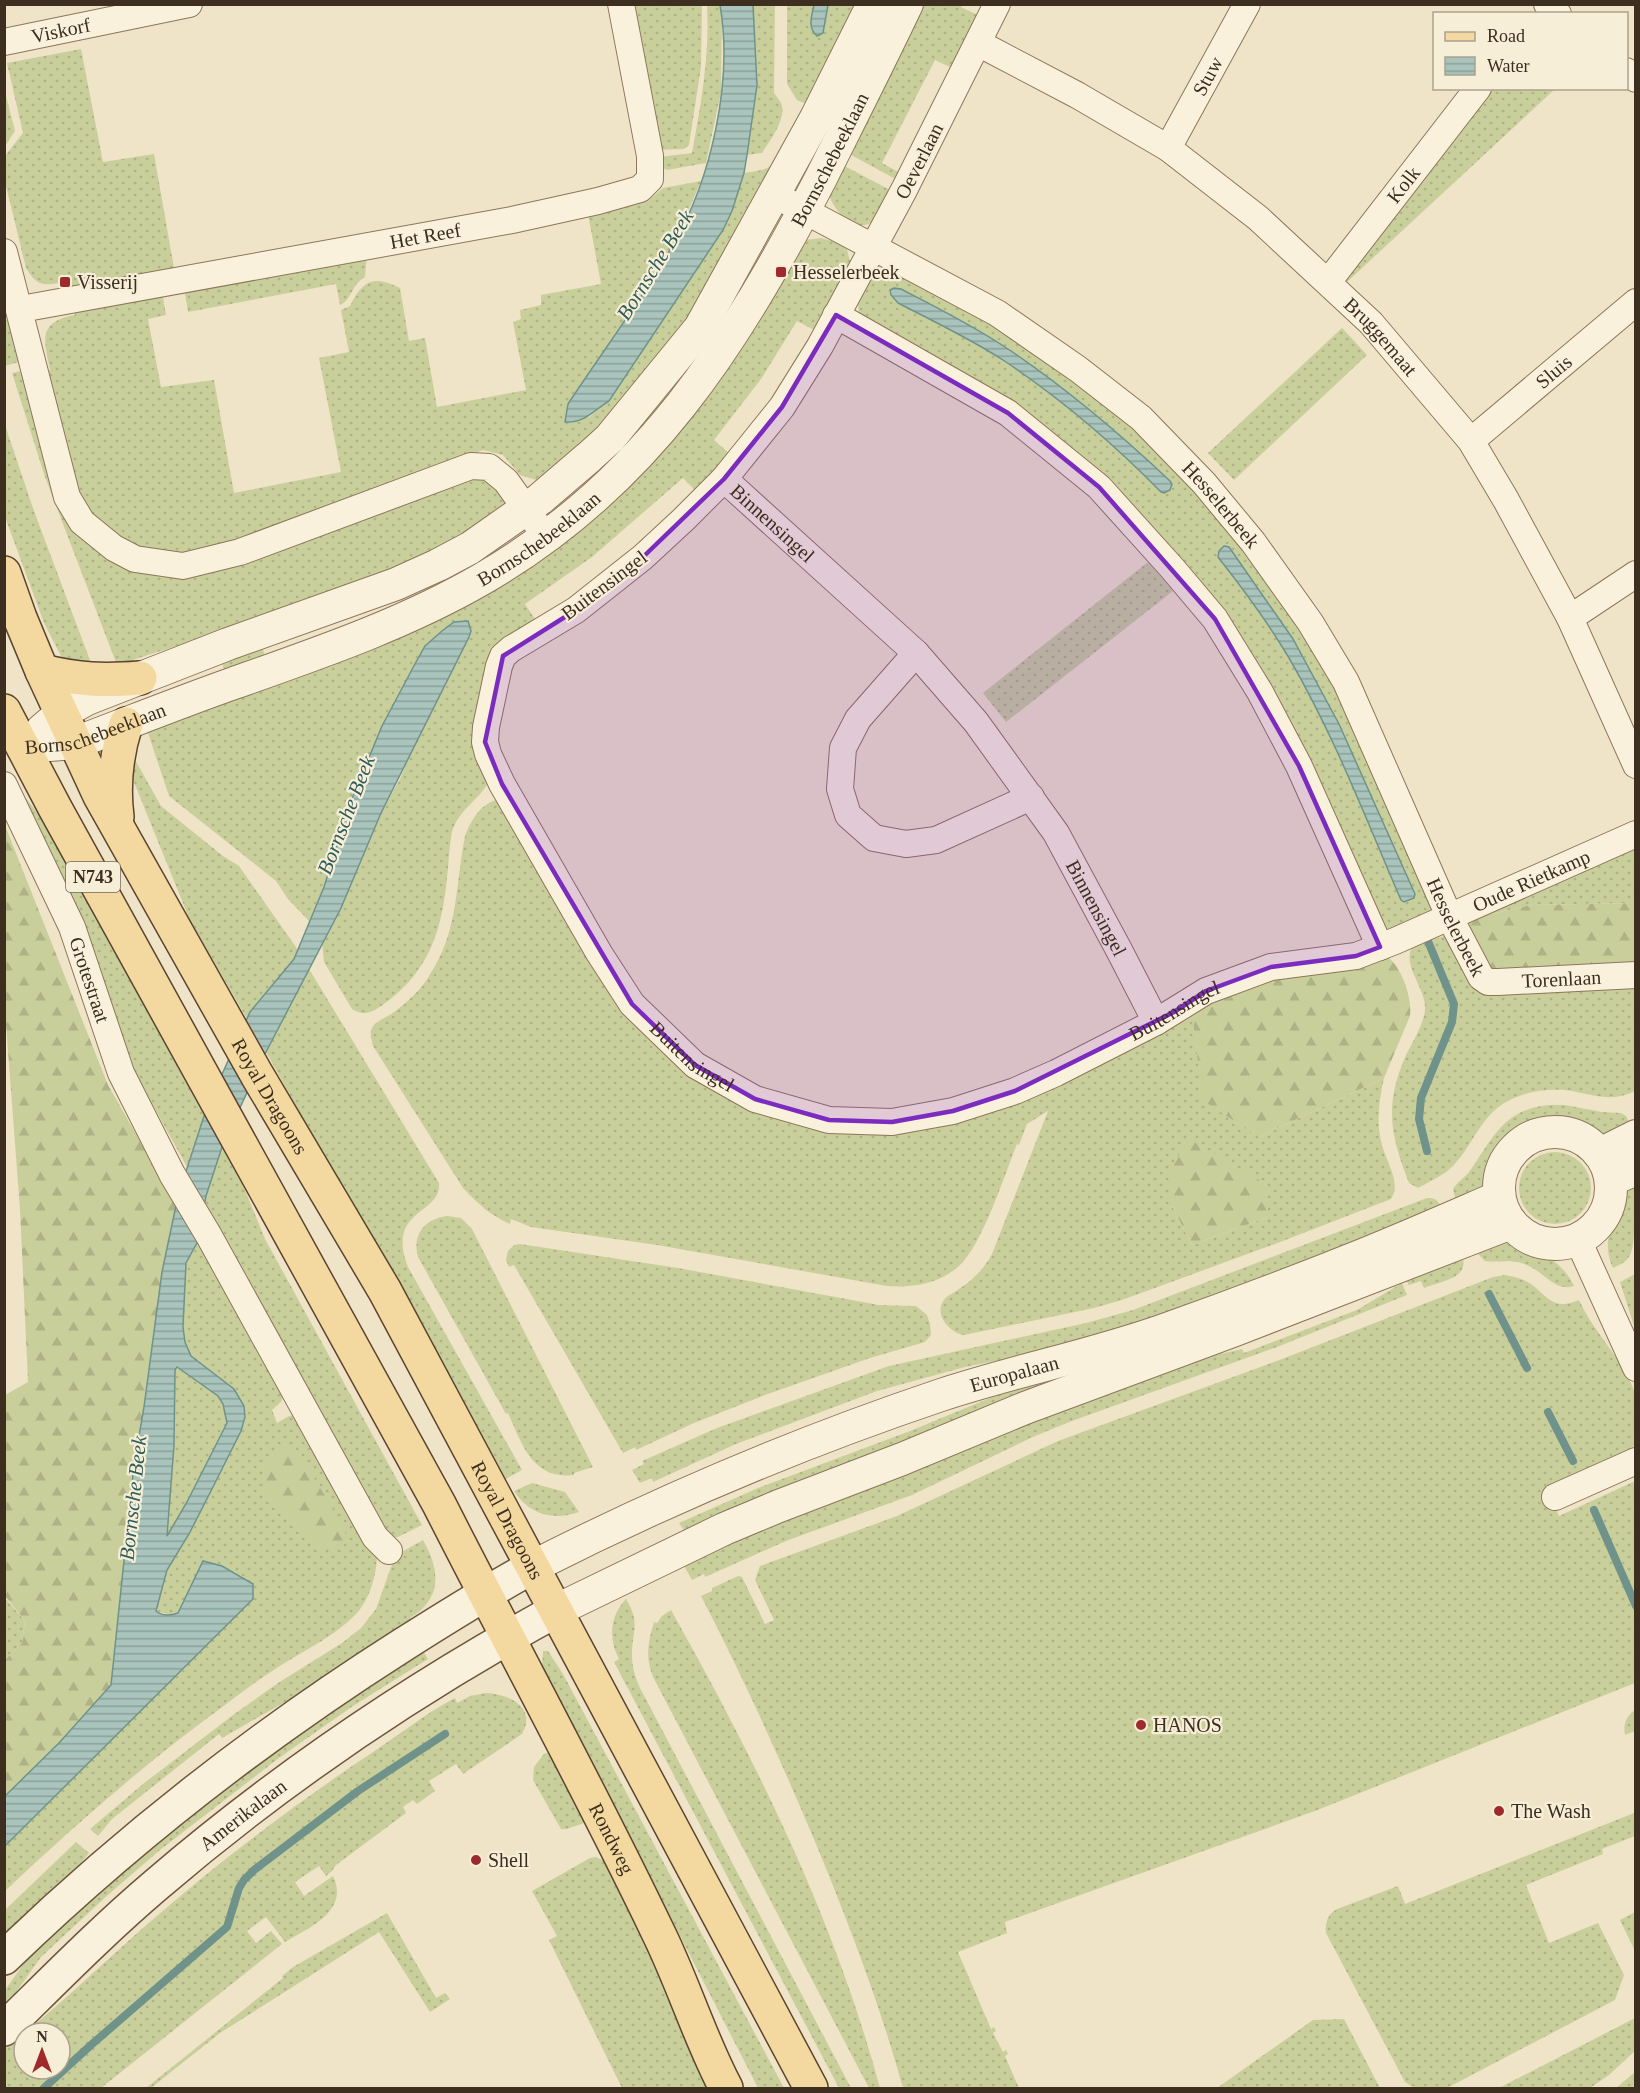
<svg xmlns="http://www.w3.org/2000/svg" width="1640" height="2093" viewBox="0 0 1640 2093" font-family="Georgia,serif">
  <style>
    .grass { fill: url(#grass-dots); fill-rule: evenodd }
    .forest { fill: url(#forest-firs) }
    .water { fill: url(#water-rules); stroke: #6f938a; stroke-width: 1.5; fill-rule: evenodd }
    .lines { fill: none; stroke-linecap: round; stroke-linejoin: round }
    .stream { stroke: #6f938a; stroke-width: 8 }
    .minor-casing { stroke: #8d765c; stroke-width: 28 }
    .tertiary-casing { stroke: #8d765c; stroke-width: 34 }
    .secondary-casing { stroke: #6f573f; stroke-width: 36 }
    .primary-casing { stroke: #5b4430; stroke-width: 36 }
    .minor { stroke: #faf1dc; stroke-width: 26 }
    .tertiary { stroke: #faf1dc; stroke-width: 32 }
    .secondary { stroke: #faf1dc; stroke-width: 33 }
    .primary { stroke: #f3d9a0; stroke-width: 33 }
    .marked { fill: #7b2cbf; fill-opacity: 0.2; stroke: #7b2cbf; stroke-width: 4.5; stroke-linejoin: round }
    .poi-dot { fill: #9e2a2b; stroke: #f7eed8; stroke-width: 2 }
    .labels { text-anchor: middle; stroke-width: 4.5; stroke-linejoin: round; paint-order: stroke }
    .shield { fill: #f7eed8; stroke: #756857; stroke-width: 1.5 }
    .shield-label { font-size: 18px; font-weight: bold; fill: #3d2e20 }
    .street-label { font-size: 20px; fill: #3d2e20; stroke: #f7eed8 }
    .poi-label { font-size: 20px; fill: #3d2e20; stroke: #f7eed8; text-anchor: start }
    .water-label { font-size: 21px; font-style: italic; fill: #2f5d5a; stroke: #f7eed8 }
  </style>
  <defs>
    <pattern id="grass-dots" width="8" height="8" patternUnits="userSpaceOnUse" patternTransform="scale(1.5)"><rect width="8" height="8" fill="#c9cf9b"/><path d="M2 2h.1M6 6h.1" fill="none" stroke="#aeb285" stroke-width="1.8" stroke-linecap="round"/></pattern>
    <pattern id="forest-firs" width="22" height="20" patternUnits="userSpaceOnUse" patternTransform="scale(1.5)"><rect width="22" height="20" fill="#c9cf9b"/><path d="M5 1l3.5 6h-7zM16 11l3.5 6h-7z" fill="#aeb285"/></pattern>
    <pattern id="water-rules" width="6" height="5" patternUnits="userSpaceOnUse" patternTransform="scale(1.5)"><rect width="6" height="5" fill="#a9c4bc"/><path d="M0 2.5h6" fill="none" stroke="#8ba098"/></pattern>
  </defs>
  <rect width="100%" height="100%" fill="#f0e4c8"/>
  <g class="grass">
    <path d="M630,5H702L701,67L689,145L684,149L657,150Z"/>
    <path d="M707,5H720L722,12L721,92L706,163L667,170L661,167L659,157L692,153C701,104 710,54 707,5Z"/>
    <path d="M753,5H775L774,93C777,97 781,102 782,106C785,121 770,141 762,153L747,155L757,85Z"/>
    <path d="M787,5H814L811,27L823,33L828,5H863L813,107L797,100L787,84Z"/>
    <path d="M914,5H962L961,7L980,16L954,69L935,60L882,163L902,174L899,181L842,150Z"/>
    <path d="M81,49L103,162L154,154L174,268L70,288L69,281C47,285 38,289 26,268L5,182L4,157L23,133L7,63Z"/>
    <path d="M4,88L15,131L5,146H4Z"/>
    <path d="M1488,89H1555L1347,282V274Z"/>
    <path d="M801,117L663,367L543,482L520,475L503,455L483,450L310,516L184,558L125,544L93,516L80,497L44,372L50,370C44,340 37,322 75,315L74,309L159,294L160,297H163L166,315L148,319L161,387L214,380L234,493L341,472L319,358L349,352L341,310L350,306C363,280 373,275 400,288L409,341L425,338L437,407L526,390L513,322L521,319L520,310L541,305V295L601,284L588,214L648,201L663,188L701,181L675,242L638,299L588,418L609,401L723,230L732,211L744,173C751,172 761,171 767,168C783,160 787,130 801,117Z"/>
    <path d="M835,161L894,192C888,202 882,215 872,222C854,235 828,206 828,188C828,180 833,169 835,161Z"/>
    <path d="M821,238L835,242L847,249L851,266L816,331L797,321L761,379L714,440L730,454L697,492L683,478L592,557L525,604L537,622L503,643L491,777C483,798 459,808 452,832C449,846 449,863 447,878C442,929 430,969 388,1001C376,1010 366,1018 352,1009L324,962L322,943L341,908L381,813L400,779L415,742L469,637L432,641L425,646L416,662L382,726L351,801L324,887L309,921L288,899L276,881L169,796L146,727L540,547L805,240Z"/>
    <path d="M367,254L365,277C351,285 352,300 340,305L336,284L188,312L184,288Z"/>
    <path d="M885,268H893L987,319L1116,410L1230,524L1322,660L1434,905L1429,916L1394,931L1385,928L1176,557L860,314C854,302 863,278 875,271C876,270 884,268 885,268Z"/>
    <path d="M11,319L22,361L5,366V320Z"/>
    <path d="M1342,328L1367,355L1234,480L1208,453Z"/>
    <path d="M25,370L59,495L142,568L491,471L516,509L407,572L117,665L45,477L12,373Z"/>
    <path d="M4,422L34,511L94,671L76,668L62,658L44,623L5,517Z"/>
    <path d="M1148,562L1173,591L1006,722L983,693Z"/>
    <path d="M261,644L268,665L227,680L220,656Z"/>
    <path d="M129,749L161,806L223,856L239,866L298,950L294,959L250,1012L247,1019L189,918L125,760Z"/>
    <path d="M18,788L40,816L130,969L206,1110L187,1167L129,1062Z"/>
    <path d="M496,800H501L679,1063L890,1130L1192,1010L1259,1137L1384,1078C1379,1100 1376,1123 1382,1145C1386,1161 1402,1184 1391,1199L1275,1244L1122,1300L1094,1308L964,1335C950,1333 933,1314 944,1300C947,1295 954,1293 959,1289C973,1280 984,1269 992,1254L1048,1111L1027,1124L1019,1145L1017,1144C1005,1174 982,1245 960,1265C940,1284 913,1288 887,1286L657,1245L531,1227L511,1219L510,1224C491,1216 477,1203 463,1188L373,1046C372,1041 369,1033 372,1028C375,1021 388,1017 394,1012C407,1002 421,990 429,976C459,931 455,886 465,836C471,820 480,805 496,800ZM1172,1206L1268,1217L1192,1245Z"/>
    <path d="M1635,844V903L1531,905L1469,919Z"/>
    <path d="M1444,936L1635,981V1091C1609,1104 1591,1093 1564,1090C1547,1089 1530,1091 1514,1098C1481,1112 1475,1143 1453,1166C1443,1176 1430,1181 1418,1188L1409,1183C1390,1134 1384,1105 1406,1055C1413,1041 1424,1024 1425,1009C1426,987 1399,963 1414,944Z"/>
    <path d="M309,969L439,1183C442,1215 385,1208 408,1267L522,1470L502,1481L484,1444L266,1052Z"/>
    <path d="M1548,1105H1565L1602,1112L1621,1113L1626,1116L1633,1130L1604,1135L1568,1123L1551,1122L1528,1127L1513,1137L1499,1153L1488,1180L1480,1191L1457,1206L1453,1189C1457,1182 1464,1178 1469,1172C1493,1139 1502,1110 1548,1105Z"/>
    <path d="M223,1144L236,1168L265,1239L422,1525L398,1537H389L222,1240L205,1201Z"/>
    <circle cx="1555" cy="1188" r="36"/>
    <path d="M1635,1181C1635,1196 1637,1246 1629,1257C1625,1263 1619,1265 1613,1268C1604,1247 1608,1233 1616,1213C1621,1201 1626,1191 1635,1181Z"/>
    <path d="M1427,1198C1437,1197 1440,1203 1443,1211L1159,1324L1048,1351L965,1367L877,1391L736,1444L653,1482L652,1478L640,1483L632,1470L644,1464L642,1461L717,1428L889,1366L1086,1323L1133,1310Z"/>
    <path d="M447,1216L461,1218L472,1229L593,1467L574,1473V1475C532,1480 522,1444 508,1413L506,1414L418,1257C412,1235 424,1219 447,1216Z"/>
    <path d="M1510,1240C1536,1250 1561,1258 1574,1286C1555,1293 1543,1270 1524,1264C1510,1259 1498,1263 1485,1261L1478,1254L1474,1246Z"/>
    <path d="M198,1241L284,1395L281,1402L272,1410L277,1423L289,1416L296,1415L377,1555C377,1574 369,1601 356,1614C337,1634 311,1647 288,1661C265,1675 243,1691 221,1708C144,1764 74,1826 5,1891V1846L88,1764L124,1726L184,1669L243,1577L222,1566L203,1561L178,1613L170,1615L156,1611L167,1570L189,1534L215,1483L241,1431L245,1417L244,1406L234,1389L191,1356L185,1342L182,1327L186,1263Z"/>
    <path d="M520,1244L678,1268L879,1305L916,1306L927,1315L930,1324L931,1335L925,1342L870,1358L765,1395L694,1423L636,1450L635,1447L623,1453L514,1265L509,1267L506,1260L508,1251L514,1245Z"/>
    <path d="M1461,1252C1472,1278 1445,1280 1424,1288L1421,1281L1409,1285L1404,1277Z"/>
    <path d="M1635,1274V1329L1620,1282Z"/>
    <path d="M1505,1275C1516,1277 1528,1280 1536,1288C1551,1302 1558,1309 1579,1300C1594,1333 1623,1359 1635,1393C1638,1404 1637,1434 1635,1445L1630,1450L1547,1489L1559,1516L1635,1481V1683L1315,1811L1005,1922L1007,1933L958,1952L991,2029L994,2027L996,2031L993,2033L1003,2052L1006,2050L1008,2054L1005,2056L1019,2088H903C880,2005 849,1924 816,1844C781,1761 743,1677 701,1596L712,1591V1588L738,1576L742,1577L765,1624L774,1620L755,1580L760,1566L897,1516L1058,1441L1282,1359L1493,1277Z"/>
    <path d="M1402,1283L1407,1295L1277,1347L1072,1421L1035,1436L912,1495L786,1541L705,1577L704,1574L692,1580L684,1566L696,1560L695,1557L746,1535L1167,1366L1242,1349L1244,1353L1357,1310Z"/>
    <path d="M1156,1340L685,1532L679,1523L758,1488L910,1431L1014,1388Z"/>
    <path d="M177,1366L218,1396L223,1404L227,1424L188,1502L167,1537L174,1445L175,1370Z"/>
    <path d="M532,1483L565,1492L579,1512C554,1521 529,1515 514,1491Z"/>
    <path d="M423,1540C440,1570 443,1598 410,1618L413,1623L327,1678L222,1738L219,1734L112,1819L98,1836L90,1829L143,1784L233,1715L278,1683L342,1643L361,1628L376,1609L391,1567L398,1554Z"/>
    <path d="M5,1598L25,1621L22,1643L5,1660Z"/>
    <path d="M626,1599C641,1624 632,1630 632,1655C632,1667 635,1677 640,1688L851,2088H839L614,1662L619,1659C608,1638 610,1616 626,1599Z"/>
    <path d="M671,1610C757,1763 834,1918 880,2088H869L653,1677C645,1657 648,1642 654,1622L657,1623L662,1616Z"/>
    <path d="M422,1649L428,1659L353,1706L279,1758L160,1850L109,1894L41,1957L5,2008V1990L35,1948L210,1794Z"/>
    <path d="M543,1651H548L563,1674L784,2088H758L542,1667Z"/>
    <path d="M486,1693C510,1694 537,1708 522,1734L463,1774L456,1764L429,1781L435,1791L417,1804L413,1800L403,1807L406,1813L336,1865L332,1871L326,1876L319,1866L295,1882L304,1896L333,1876C350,1911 309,1928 285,1942L266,1917L247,1931L256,1943L271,1931L282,1944L101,2088H5V2049L24,2033V2069H60V2033H24C68,1998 108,1958 151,1921C222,1859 299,1801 379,1748C404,1731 428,1712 455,1698L457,1703L470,1696Z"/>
    <path d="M1635,1710V1731L1625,1735C1623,1724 1626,1716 1635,1710Z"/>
    <path d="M549,1752L552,1753L587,1822L567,1829H561L533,1780L534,1767L544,1754Z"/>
    <path d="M1634,1813L1635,1836L1602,1849L1603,1854L1526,1885L1549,1943L1598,1923L1624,1975L1615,2000L1447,2088H1414L1405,2082L1326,1933C1325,1923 1327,1915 1337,1909L1398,1886L1405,1904Z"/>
    <path d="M76,1842L89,1853L73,1873L5,1939V1910Z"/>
    <path d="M595,1857L608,1862L712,2088H622L549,1940L557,1936L532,1891L590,1858Z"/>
    <path d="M1635,1912V1951L1620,1920Z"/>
    <path d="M387,1913L436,1998L445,1993L450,1999L430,2012L379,1932L220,2033L151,2088H146L283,1978L282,1976L293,1967Z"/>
    <path d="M1635,2018V2051L1609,2075L1590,2088H1499Z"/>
    <path d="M1344,2019L1380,2088H1217L1313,2020Z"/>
    <path d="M1635,2072L1634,2086L1631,2088H1616Z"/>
  </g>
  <g class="forest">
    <path d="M4,823L108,1085L176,1204L162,1272L144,1407L134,1465L111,1685L59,1743L5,1796V1660L22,1643L25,1621L5,1596V1395L28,1382L20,1210L4,998Z"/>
    <path d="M1635,903V964L1488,970L1466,924L1469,919L1531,905Z"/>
    <path d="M1387,956C1402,968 1412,997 1410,1016L1384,1078L1259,1137L1202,1100L1192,1010L1231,988Z"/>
    <path d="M1189,1139L1268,1185V1217L1192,1245L1172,1206L1171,1167Z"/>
    <path d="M293,1444L343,1525L348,1541L336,1551L317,1546L302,1528L274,1504L264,1493L263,1480L266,1465L273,1453Z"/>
  </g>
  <g class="water">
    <path d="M720,5H753L757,85L747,155L744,173L732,211L723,230L609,401C593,411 585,423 565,422L568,404C603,351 642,299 674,243C712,177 733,80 720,5Z"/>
    <path d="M814,5H828L823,33L817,36C807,28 812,15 814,5Z"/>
    <path d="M894,288L901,289C936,307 972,325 1005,347C1065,387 1118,432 1170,481L1172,484L1170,490L1164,493L1161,492C1113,443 1060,398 1003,360C969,338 933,321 898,303L891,295L890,290Z"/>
    <path d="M1224,546L1229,547L1293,639L1339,724L1415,894L1414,898L1404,902L1401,900C1366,819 1334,735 1289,658C1268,622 1244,590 1218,557L1219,551Z"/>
    <path d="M468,621L471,631L469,637L381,813L341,908L266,1052L223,1144L206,1196L198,1241L186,1263L183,1327L185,1342L191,1356L234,1389L244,1406L245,1417L241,1431L215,1483L189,1534L167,1570L156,1611C162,1616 171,1616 178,1613L203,1561L222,1566L253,1584V1599L5,1846V1796L59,1743L111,1685L134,1465L144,1407L162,1272L178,1196L206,1110L250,1012L294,959L324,887L351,801L382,726L416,662L425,646L442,631L454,622ZM177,1367L218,1396L223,1404L227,1423L187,1502L167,1536L174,1445L175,1370Z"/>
  </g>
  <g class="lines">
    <g class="stream">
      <path d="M1425,934L1454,1004L1452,1022L1421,1098L1419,1119L1427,1151"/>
      <path d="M1489,1294L1527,1368"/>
      <path d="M1548,1412L1573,1461"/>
      <path d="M1594,1510L1636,1606"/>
      <path d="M44,2088L91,2045L227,1927L239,1888L244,1880L254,1870L358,1791L445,1734"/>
    </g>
    <g class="minor-casing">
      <g id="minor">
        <path id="s1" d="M997,4L904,190L820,346L782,407L724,479L916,653L976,722L1056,833L1119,950L1156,1022"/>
        <path d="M1547,4L1558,14"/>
        <path id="s2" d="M4,42L189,4"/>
        <path id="s3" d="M978,43L1077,95L1168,148L1258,218L1371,323L1471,441L1506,500L1570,618L1636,765"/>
        <path d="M1626,71L1636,79"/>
        <path id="s4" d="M1168,148L1247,4"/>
        <path id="s5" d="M773,194L997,313L1078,369L1141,418L1204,483L1253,542L1310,622L1346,682L1449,916L1481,977L1488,982H1498L1636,975"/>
        <path d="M4,252L67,497L82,522L114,548L135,559L183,566L240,552L471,466L489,467L506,481L546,537"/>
        <path id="s6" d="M1328,282L1478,88"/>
        <path id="s7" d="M21,309L512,220L598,201L640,189L650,179V156L621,4"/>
        <path d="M836,315L1008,413L1099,487L1172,568L1215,619L1260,692L1299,766L1380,947"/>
        <path id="s8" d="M1471,441L1636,302"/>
        <path id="s9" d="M724,479L684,519L643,557L576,610L511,649L503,656L499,666L486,727L485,742L488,754L502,784L599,953L632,1004L695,1065L755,1099L829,1120L892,1122L953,1111L1015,1091L1056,1073L1156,1022L1206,991L1271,967L1356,956L1395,941L1636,834"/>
        <path d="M1570,618L1636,574"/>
        <path d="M916,653L858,719L843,748L840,789L848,815L874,838L906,844L936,840L1031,797"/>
        <path id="s10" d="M4,785L72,927L121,1073L172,1174L209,1236L375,1537L389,1551"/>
        <path d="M1578,1240L1636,1368"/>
        <path d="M1555,1497L1636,1461"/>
      </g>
    </g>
    <g class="tertiary-casing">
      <g id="tertiary">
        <path d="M42,730L62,713L87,699L228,644L396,584L438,565L470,548L540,499L589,457L610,438L700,328L816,118L873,4"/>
        <path id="s11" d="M24,747L75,743C128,723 180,702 234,683C319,653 404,624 482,579C648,483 735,343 821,178C850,120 879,63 907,4"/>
        <circle cx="1555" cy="1188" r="56"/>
        <path d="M1600,1154L1636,1136"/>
        <path d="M1611,1180L1636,1169"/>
        <path id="s12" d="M534,1566C666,1499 801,1442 941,1395C1014,1371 1089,1356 1161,1331C1229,1307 1298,1281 1365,1254C1410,1236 1455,1216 1499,1197"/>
        <path d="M557,1610L724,1529L779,1506L902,1459L1025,1408L1235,1330L1511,1223"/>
      </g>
    </g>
    <g class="secondary-casing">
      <g id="secondary">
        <path d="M4,1958C126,1840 258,1737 401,1646C445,1618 488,1591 534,1566"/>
        <path id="s13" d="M4,2029C54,1980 103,1930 156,1885C278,1780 416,1687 557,1610"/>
      </g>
    </g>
    <g class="primary-casing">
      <g id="primary">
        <path id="s14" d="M4,573L20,618L42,671L100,796L257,1075L385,1291L811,2088"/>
        <path d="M42,671C79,680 103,681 140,678"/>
        <path id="s15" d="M4,711L55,808L439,1504C511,1646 588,1786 657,1930C683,1982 699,2037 726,2088"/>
        <path d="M117,817C113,785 116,755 126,724"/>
      </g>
    </g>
    <use href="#minor" class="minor"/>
    <use href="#tertiary" class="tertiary"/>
    <use href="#secondary" class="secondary"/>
    <use href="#primary" class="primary"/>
  </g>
  <path class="marked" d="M836,315L1008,413L1099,487L1215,619L1299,766L1380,947L1356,956L1271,967L1206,991L1174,1012L1015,1091L953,1111L892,1122L829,1120L755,1099L695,1065L632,1004L502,784L485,742L503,656L576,610L643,557L724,479L782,407Z"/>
  <g class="poi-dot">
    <rect x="775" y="266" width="12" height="12" rx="3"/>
    <rect x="59" y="276" width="12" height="12" rx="3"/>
    <circle cx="1141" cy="1725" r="6"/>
    <circle cx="1499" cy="1811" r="6"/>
    <circle cx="476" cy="1860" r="6"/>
  </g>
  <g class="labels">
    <rect class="shield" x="66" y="862" width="54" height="30" rx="4.5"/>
    <g class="shield-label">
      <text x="93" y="883">N743</text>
    </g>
    <g class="street-label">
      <text dy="7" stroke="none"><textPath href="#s2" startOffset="58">Viskorf</textPath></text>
      <text dy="7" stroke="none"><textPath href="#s4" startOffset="82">Stuw</textPath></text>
      <text dy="7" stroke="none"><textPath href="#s11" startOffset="1044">Bornschebeeklaan</textPath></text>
      <text transform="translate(919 161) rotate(-63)" y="7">Oeverlaan</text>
      <text dy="7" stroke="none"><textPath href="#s6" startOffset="123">Kolk</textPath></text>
      <text dy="7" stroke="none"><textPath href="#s7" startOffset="411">Het Reef</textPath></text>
      <text dy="7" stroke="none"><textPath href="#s3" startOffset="502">Bruggemaat</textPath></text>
      <text dy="7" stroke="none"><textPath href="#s8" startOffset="108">Sluis</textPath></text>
      <text dy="7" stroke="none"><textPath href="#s5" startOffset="550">Hesselerbeek</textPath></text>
      <text dy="7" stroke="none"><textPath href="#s1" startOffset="615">Binnensingel</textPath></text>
      <text dy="7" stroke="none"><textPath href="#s11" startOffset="560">Bornschebeeklaan</textPath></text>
      <text transform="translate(604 585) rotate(-37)" y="7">Buitensingel</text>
      <text dy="7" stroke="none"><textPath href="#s11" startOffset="74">Bornschebeeklaan</textPath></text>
      <text dy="7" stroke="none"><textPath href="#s9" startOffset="1659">Oude Rietkamp</textPath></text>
      <text dy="7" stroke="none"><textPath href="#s1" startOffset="1122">Binnensingel</textPath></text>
      <text dy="7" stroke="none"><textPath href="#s5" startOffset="1036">Hesselerbeek</textPath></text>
      <text dy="7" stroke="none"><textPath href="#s5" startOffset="1174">Torenlaan</textPath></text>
      <text dy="7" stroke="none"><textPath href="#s10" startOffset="213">Grotestraat</textPath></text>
      <text dy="7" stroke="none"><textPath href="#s9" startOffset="1276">Buitensingel</textPath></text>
      <text dy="7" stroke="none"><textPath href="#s9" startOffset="754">Buitensingel</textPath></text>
      <text dy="7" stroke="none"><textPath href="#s14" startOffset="588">Royal Dragoons</textPath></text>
      <text dy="7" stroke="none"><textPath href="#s12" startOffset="518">Europalaan</textPath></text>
      <text dy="7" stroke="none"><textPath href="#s14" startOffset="1074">Royal Dragoons</textPath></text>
      <text dy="7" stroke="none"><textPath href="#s13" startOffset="321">Amerikalaan</textPath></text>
      <text dy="7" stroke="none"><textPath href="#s15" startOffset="1281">Rondweg</textPath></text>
    </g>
    <g class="poi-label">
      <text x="793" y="279">Hesselerbeek</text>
      <text x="77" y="289">Visserij</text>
      <text x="1153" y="1732">HANOS</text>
      <text x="1511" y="1818">The Wash</text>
      <text x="488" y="1867">Shell</text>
    </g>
    <g class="water-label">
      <text transform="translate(655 265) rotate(-58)" y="7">Bornsche Beek</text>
      <text transform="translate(346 815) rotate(-69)" y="7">Bornsche Beek</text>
      <text transform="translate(133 1498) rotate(-84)" y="7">Bornsche Beek</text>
    </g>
  </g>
  <rect width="1640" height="2093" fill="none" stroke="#3d2e20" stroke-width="12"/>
  <rect x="1433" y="12" width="195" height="78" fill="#f7eed8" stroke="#ada18e" stroke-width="1.5"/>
  <rect x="1445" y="32" width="30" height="9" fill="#f3d9a0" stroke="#ada18e" stroke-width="1.5"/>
  <text x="1487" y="42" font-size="18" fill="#3d2e20">Road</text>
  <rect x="1445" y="57" width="30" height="18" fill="url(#water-rules)" stroke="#ada18e" stroke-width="1.5"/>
  <text x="1487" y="72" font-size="18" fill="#3d2e20">Water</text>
  <g transform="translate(42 2051)"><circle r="28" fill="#f7eed8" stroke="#ada18e" stroke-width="1.5"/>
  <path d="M0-4.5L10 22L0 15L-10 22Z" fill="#9e2a2b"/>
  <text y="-9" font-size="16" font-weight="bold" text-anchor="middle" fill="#3d2e20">N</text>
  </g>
</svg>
